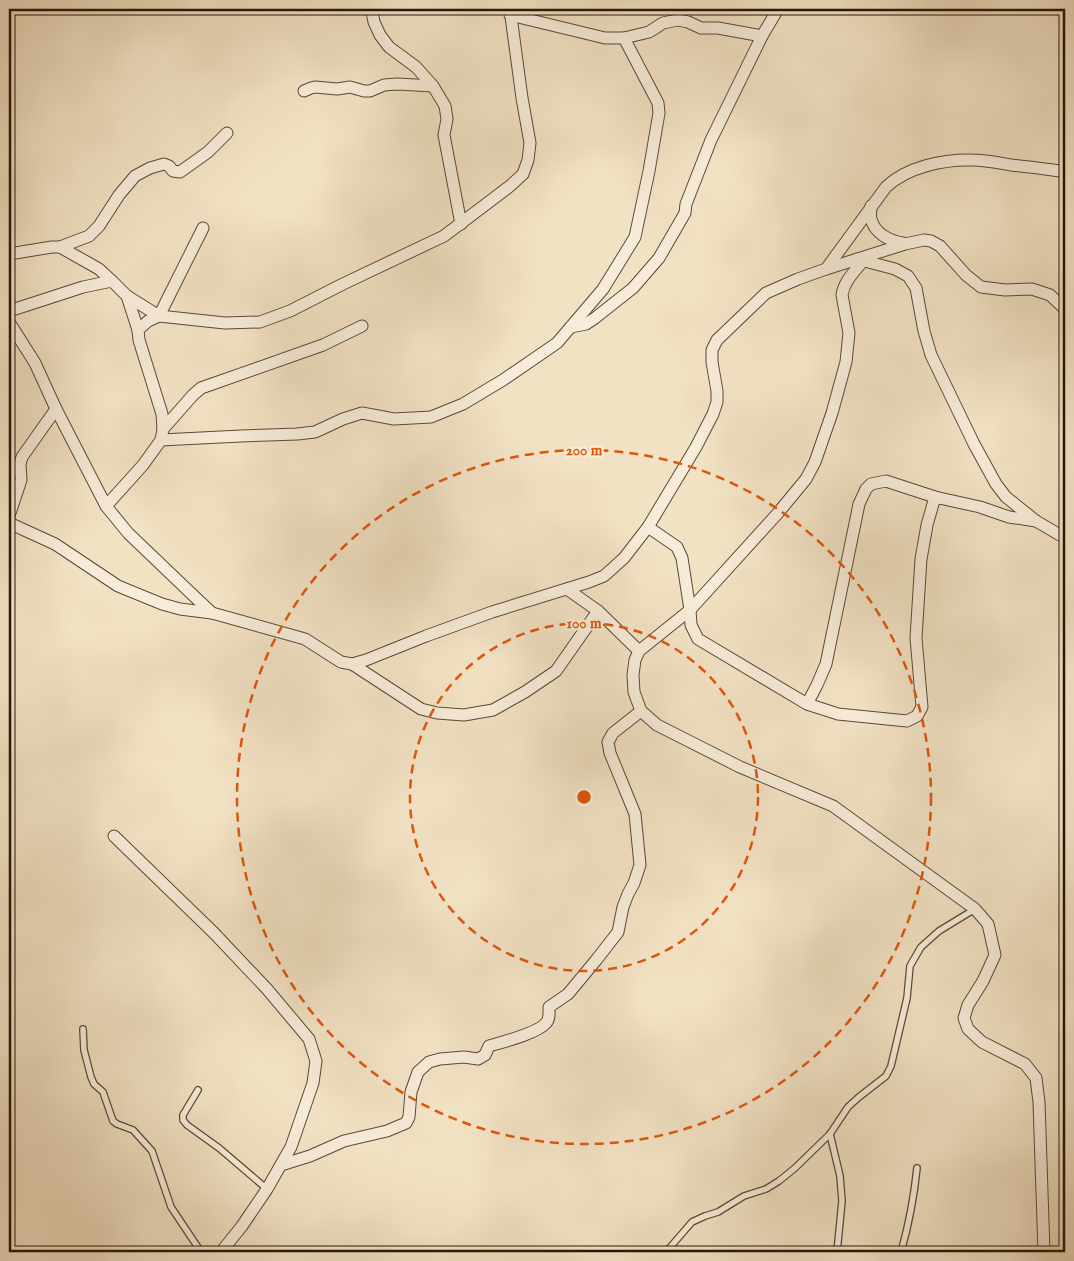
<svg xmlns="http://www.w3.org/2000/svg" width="1074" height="1261" viewBox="0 0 1074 1261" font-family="'IM FELL English',serif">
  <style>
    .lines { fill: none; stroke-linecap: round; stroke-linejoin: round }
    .lane-casing { stroke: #584938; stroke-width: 8 }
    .street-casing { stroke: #584938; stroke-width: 13 }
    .lane { stroke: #f7ecd9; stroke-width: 5.5 }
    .street { stroke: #f7ecd9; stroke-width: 11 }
    .ring { fill: none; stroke: #de560c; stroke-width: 2.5; stroke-dasharray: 9 6 }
    .centre { fill: #de560c; stroke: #f7ecd9; stroke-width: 2.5 }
    .ring-label { font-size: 15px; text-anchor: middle; font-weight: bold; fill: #de560c; stroke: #f7ecd9; stroke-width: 4.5; stroke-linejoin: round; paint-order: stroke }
  </style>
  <rect width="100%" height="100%" fill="#f2e2c4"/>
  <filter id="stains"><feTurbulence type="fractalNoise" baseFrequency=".004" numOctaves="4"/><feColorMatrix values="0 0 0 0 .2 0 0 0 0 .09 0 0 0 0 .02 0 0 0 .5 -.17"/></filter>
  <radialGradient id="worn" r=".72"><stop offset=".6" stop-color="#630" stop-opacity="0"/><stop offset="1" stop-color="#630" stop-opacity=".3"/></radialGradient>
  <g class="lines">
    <g class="lane-casing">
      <g id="lane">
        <path d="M83,1029L84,1050L91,1077L94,1084L103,1092L113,1121L117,1124L133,1130L152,1151L171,1207L201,1252"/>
        <path d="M198,1090L183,1115V1120L187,1125L219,1148L267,1189"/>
        <path d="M830,1134L840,1176L842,1201L837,1252"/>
        <path d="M666,1252L692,1222L705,1216L718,1212L744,1196L766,1189L779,1181L795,1168L830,1134L848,1107L859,1097L886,1076L891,1066L907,998L910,966L921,947L939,931L975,909"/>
        <path d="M901,1252C909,1224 914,1197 917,1168"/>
      </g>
    </g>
    <g class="street-casing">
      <g id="street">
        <path d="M368,9L372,12L374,22L380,35L389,47L416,67L433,86L445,106L447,119L444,135L461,224"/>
        <path d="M510,15L605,38H624L649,32L663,23L678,20L688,22L701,28H718L762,36"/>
        <path d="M304,91L311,88L315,87L337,89L350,87L364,91H370L384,85L397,84L433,86"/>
        <path d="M871,206C871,210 870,215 871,219C875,234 890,241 903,243"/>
        <path d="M60,247L89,236L99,226L119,195L135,176L150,168L164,164L169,166L173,171L180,172L208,152L227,133"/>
        <path d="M9,254L52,247H60L99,269L112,281"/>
        <path d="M857,259L895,269L908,276L916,288L924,331L931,355L974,444L996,484L1006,497L1036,521L1065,538"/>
        <path d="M863,261C855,271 844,281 842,295L849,333L846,362L832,413L815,462L806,479L778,513L690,610L639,651L635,660L633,675L634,692L641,711L657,725L740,767L833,806L975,909L988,924L995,955L983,981L968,1005L964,1018L968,1029L982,1042L1025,1064L1036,1078L1039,1102L1044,1252"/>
        <path d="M826,269L905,244L924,240L931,241L940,246L966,275L981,287L1005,290L1032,289L1050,295L1065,309"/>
        <path d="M127,296L159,316L203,228"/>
        <path d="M9,311L83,287L112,281L127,296L138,330"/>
        <path d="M9,322L35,363L56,409L106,506L128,533L197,599L212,613L305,639L341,662L352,664L366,660L426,636L492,612L589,582L604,576L624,558L648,527L696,447L713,414L717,402V391L712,362V350L717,340L766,293L798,279L826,269L886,187C907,167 944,159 973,160C986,160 999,163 1011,165C1029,167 1048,169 1065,172"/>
        <path d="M571,327L586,324L595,318L633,288L659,258L685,213L686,204L711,140L762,36L778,9"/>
        <path d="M163,429L193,395L201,388L323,345L362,326"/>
        <path d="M161,440L241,436L297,434L315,432L343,419L362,413L394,419L431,417L463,404L503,380L557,343L603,289L635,237L649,171L659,113L658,103L624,38"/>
        <path d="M106,506L143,465L161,440L163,429L162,414L139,340L138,330L148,321L159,316L225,323L260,322L290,311L343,284L444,236L510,186L523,174L528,160L530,143L522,98L510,9"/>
        <path d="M9,516L21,480L20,464L22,457L56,409"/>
        <path d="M9,523L55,544L118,586L162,604L180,609L212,613"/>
        <path d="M648,527L677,547L682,558L690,610L691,625L698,639L807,704L838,714L907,721L917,716L922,707L916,638L921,559L927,525L935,497L980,507L1009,517L1036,521"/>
        <path d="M567,589L598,611L639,651"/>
        <path d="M352,664L421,709L437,713L464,715L493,710L525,692L556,671L598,611"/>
        <path d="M807,704L817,685L826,664L859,504L866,489L871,484L886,481L935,497"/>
        <path d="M114,836L214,933L267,989L309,1039L316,1061L313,1083L291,1147L267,1189L242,1226L221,1252"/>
        <path d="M281,1165L310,1156L344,1141L387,1131L406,1123L409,1117L411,1092L418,1072L429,1062L440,1059L464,1057L478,1059L485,1055L489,1046C503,1042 538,1033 546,1023C550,1019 549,1013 549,1007L568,994L597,959L618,932L623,907L628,894L634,883L640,865L635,814L610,753L608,742L613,733L641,711"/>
      </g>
    </g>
    <use href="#lane" class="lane"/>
    <use href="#street" class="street"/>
  </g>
  <g class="ring">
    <circle cx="584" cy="797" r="174"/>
    <circle cx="584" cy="797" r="347"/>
  </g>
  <circle cx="584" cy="797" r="8" class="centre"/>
  <g class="ring-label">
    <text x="584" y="455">200 m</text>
    <text x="584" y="628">100 m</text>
  </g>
  <rect width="1074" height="1261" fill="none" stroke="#f2e2c4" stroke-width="30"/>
  <rect x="10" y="10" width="1054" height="1241" fill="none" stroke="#251609" stroke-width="2.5"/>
  <rect x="15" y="15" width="1044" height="1231" fill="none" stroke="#251609"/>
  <rect width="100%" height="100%" filter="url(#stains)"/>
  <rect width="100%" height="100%" fill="url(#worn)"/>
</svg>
